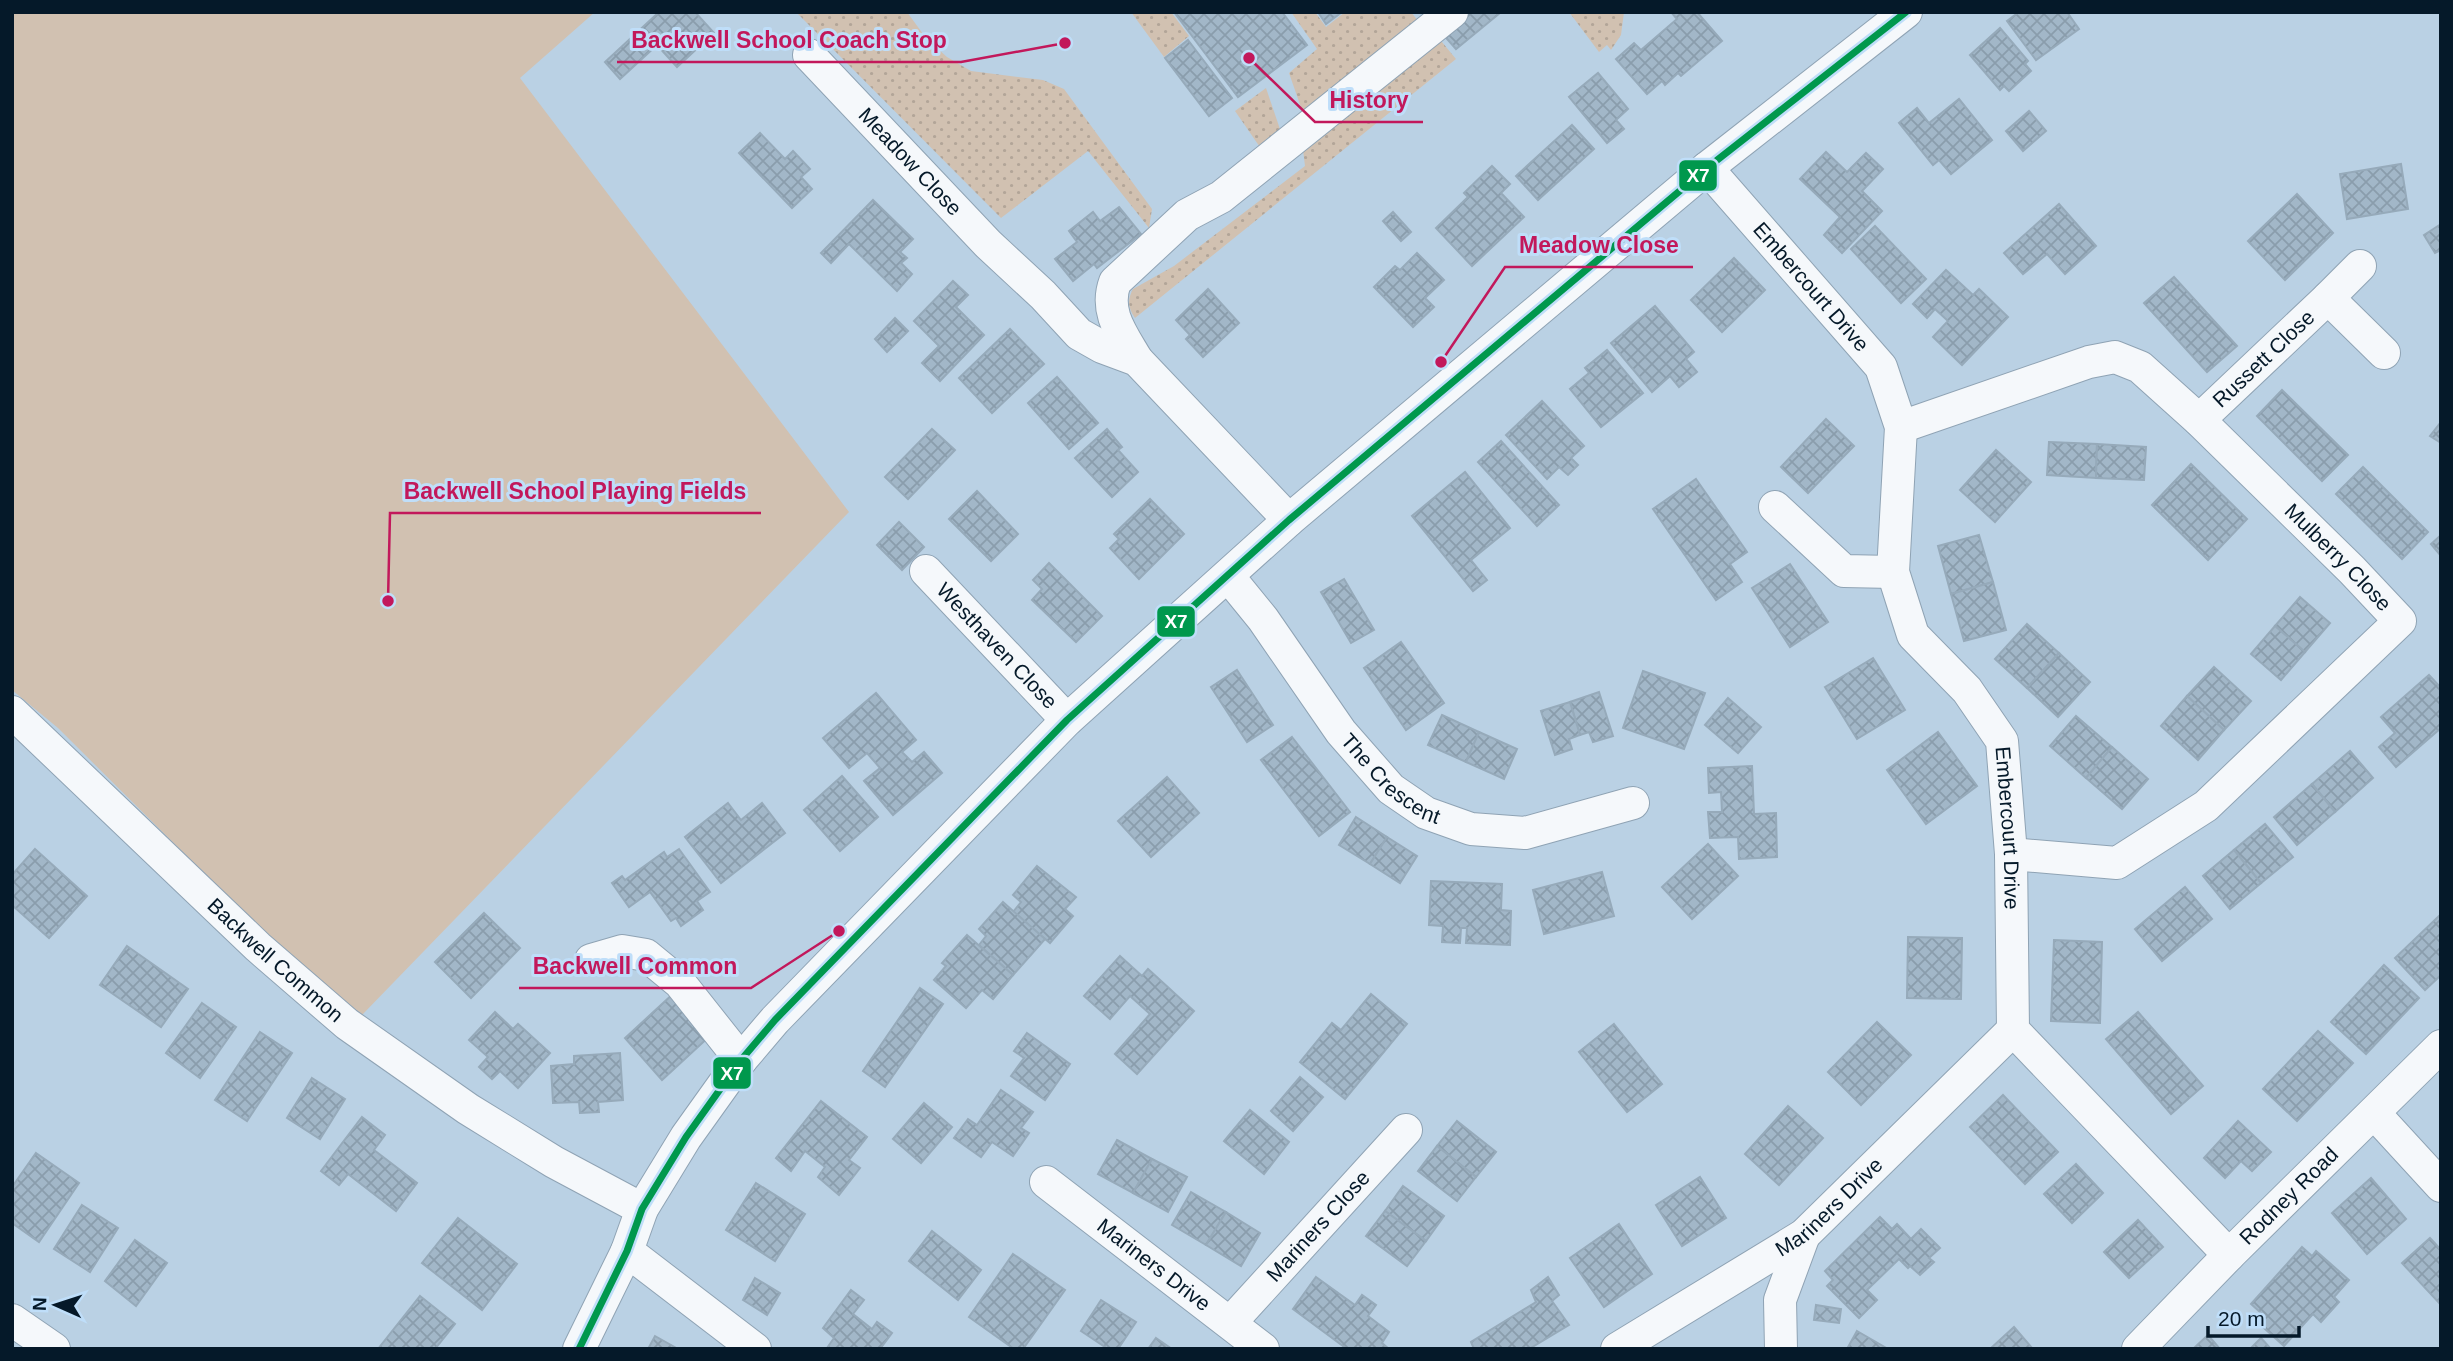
<svg xmlns="http://www.w3.org/2000/svg" width="2453" height="1361" viewBox="0 0 2453 1361" font-family="Helvetica,sans-serif">
  <style>
    .grass { fill: url(#grass-dots) }
    .park { fill: #d1c1b1 }
    .building { fill: url(#building-cross-hatch); stroke: #96aaba; stroke-width: 2 }
    .lines { fill: none; stroke-linecap: round; stroke-linejoin: round }
    .minor-casing { stroke: #8fa3b4; stroke-width: 34 }
    .minor { stroke: #f5f8fb; stroke-width: 32 }
    .bus-1-casing { stroke: #bfdef9; stroke-width: 12 }
    .bus-1 { stroke: #00984d; stroke-width: 7 }
    .labels { text-anchor: middle; stroke-width: 6; stroke-linejoin: round; paint-order: stroke }
    .street-label { font-size: 21px; fill: #051929; stroke: #bfdef9 }
    .leader { fill: none; stroke: #c2185b; stroke-width: 2.5 }
    .callout-dot { fill: #c2185b; stroke: #bfdef9; stroke-width: 2.5 }
    .callout-label { font-size: 23px; text-anchor: middle; font-weight: bold; fill: #c2185b; stroke: #bfdef9; stroke-width: 6; stroke-linejoin: round; paint-order: stroke }
    .line-badge { stroke: #bfdef9; stroke-width: 2.5 }
    .badge-label { font-size: 19px; text-anchor: middle; font-weight: bold; fill: #fff }
  </style>
  <defs>
    <pattern id="grass-dots" width="8" height="8" patternUnits="userSpaceOnUse" patternTransform="scale(1.75)"><rect width="8" height="8" fill="#d1c1b1"/><path d="M2 2h.1M6 6h.1" fill="none" stroke="#b2a598" stroke-width="1.8" stroke-linecap="round"/></pattern>
    <pattern id="building-cross-hatch" width="8" height="8" patternUnits="userSpaceOnUse" patternTransform="scale(1.75)"><rect width="8" height="8" fill="#a2b7c8"/><path d="M0 0l8 8M0 8l8-8" fill="none" stroke="#8a9dac"/></pattern>
  </defs>
  <rect width="100%" height="100%" fill="#bad1e4"/>
  <g class="grass">
    <path d="M796,12H907L926,38L947,57L971,71L1043,80L1064,89L1152,209L1149,228L1088,151L1001,218Z"/>
    <path d="M1131,12H1171L1189,36L1164,57Z"/>
    <path d="M1291,12H1315L1326,27L1345,12H1411L1422,26L1305,119L1289,73L1317,49Z"/>
    <path d="M1569,12H1624L1621,35L1611,50L1607,45L1599,52Z"/>
    <path d="M1437,36L1456,59L1135,318C1128,308 1127,300 1133,289L1174,266L1305,166L1302,142Z"/>
    <path d="M1266,88L1283,138L1264,153L1235,111Z"/>
  </g>
  <path class="park" d="M12,12H595L520,78L849,512L362,1015L261,930L58,728L12,690Z"/>
  <g class="building">
    <path d="M659,12H695L714,33L677,67L657,45L620,79L605,62Z"/>
    <path d="M1174,12H1282L1307,45L1238,97Z"/>
    <path d="M1318,12H1342L1326,24Z"/>
    <path d="M1465,12L1500,13L1456,49L1441,32Z"/>
    <path d="M1671,12H1697L1722,41L1681,76L1678,73L1665,85L1662,81L1647,94L1616,59L1634,43L1641,50L1677,19Z"/>
    <path d="M2019,12H2067L2079,29L2036,60L2007,21Z"/>
    <path d="M2000,28L2028,61L2025,64L2031,71L2009,91L2004,86L2000,90L1970,55Z"/>
    <path d="M1188,40L1232,98L1209,116L1165,58Z"/>
    <path d="M1598,73L1628,109L1616,120L1624,129L1607,143L1569,97Z"/>
    <path d="M1959,99L1992,140L1951,174L1939,160L1933,165L1899,123L1917,108L1929,123Z"/>
    <path d="M2029,111L2046,131L2023,151L2006,131Z"/>
    <path d="M1572,125L1594,149L1538,200L1516,176Z"/>
    <path d="M760,133L785,159L793,151L810,169L801,177L812,189L792,208L739,153Z"/>
    <path d="M1826,152L1847,172L1866,153L1883,169L1862,191L1882,211L1842,253L1824,235L1840,217L1800,179Z"/>
    <path d="M2401,164L2408,209L2347,219L2340,174Z"/>
    <path d="M1492,166L1510,184L1501,193L1524,217L1472,266L1436,228L1468,197L1464,193Z"/>
    <path d="M2297,194L2333,233L2285,280L2248,241Z"/>
    <path d="M873,200L913,239L900,252L907,258L901,263L912,274L897,291L849,244L831,263L821,253Z"/>
    <path d="M2059,204L2096,246L2065,274L2047,254L2023,274L2004,253Z"/>
    <path d="M1119,207L1141,234L1097,268L1094,264L1073,281L1055,259L1077,242L1069,231L1093,212L1100,221Z"/>
    <path d="M1393,212L1411,232L1401,241L1383,221Z"/>
    <path d="M2441,224V250L2435,253L2424,235Z"/>
    <path d="M1875,226L1926,279L1901,303L1851,249Z"/>
    <path d="M1417,253L1444,280L1425,298L1434,307L1413,327L1374,287L1395,266L1400,270Z"/>
    <path d="M1734,258L1765,290L1722,332L1691,300Z"/>
    <path d="M1946,270L1973,295L1979,289L2008,317L1962,365L1933,337L1948,321L1935,309L1927,318L1913,304Z"/>
    <path d="M2174,277L2237,346L2207,372L2144,303Z"/>
    <path d="M953,281L968,295L956,307L984,335L940,381L922,363L939,346L914,321Z"/>
    <path d="M1208,289L1239,323L1203,357L1186,339L1190,335L1176,320Z"/>
    <path d="M1655,306L1694,352L1686,359L1697,372L1679,387L1670,376L1652,392L1611,343Z"/>
    <path d="M895,318L908,331L887,352L875,339Z"/>
    <path d="M1010,329L1044,364L992,413L959,378Z"/>
    <path d="M1607,350L1643,393L1601,427L1570,389L1589,373L1585,368Z"/>
    <path d="M1057,377L1098,423L1069,449L1028,403Z"/>
    <path d="M2282,390L2348,455L2322,481L2257,416Z"/>
    <path d="M1542,401L1584,446L1571,458L1578,465L1568,475L1559,467L1547,479L1506,435Z"/>
    <path d="M1826,419L1854,446L1808,493L1781,467Z"/>
    <path d="M2441,422V443L2430,436Z"/>
    <path d="M932,429L955,450L908,499L885,477Z"/>
    <path d="M1107,429L1122,447L1118,450L1138,472L1112,497L1075,458Z"/>
    <path d="M1501,441L1559,505L1537,526L1478,462Z"/>
    <path d="M2049,442L2097,444L2096,478L2047,475Z"/>
    <path d="M2097,444L2146,447L2144,480L2096,478Z"/>
    <path d="M1996,450L2031,482L1995,522L1960,490Z"/>
    <path d="M2191,464L2247,519L2208,560L2152,505Z"/>
    <path d="M2363,467L2428,532L2402,559L2336,494Z"/>
    <path d="M1465,472L1510,528L1471,560L1487,580L1473,591L1412,516Z"/>
    <path d="M1696,479L1747,552L1730,564L1742,582L1716,600L1653,509Z"/>
    <path d="M977,491L1018,534L991,561L949,519Z"/>
    <path d="M1150,499L1184,534L1139,579L1110,548L1119,539L1114,534Z"/>
    <path d="M899,522L924,547L902,570L877,545Z"/>
    <path d="M1979,535L1993,582L1951,594L1938,546Z"/>
    <path d="M2441,535V556L2431,544Z"/>
    <path d="M1049,563L1102,616L1076,642L1032,600L1042,589L1033,580Z"/>
    <path d="M1790,564L1828,622L1790,647L1752,588Z"/>
    <path d="M1344,579L1374,630L1351,643L1321,592Z"/>
    <path d="M1993,582L2006,630L1964,641L1951,594Z"/>
    <path d="M2300,597L2330,623L2305,652L2275,626Z"/>
    <path d="M2027,624L2059,653L2027,688L1995,659Z"/>
    <path d="M2275,626L2305,652L2281,680L2251,654Z"/>
    <path d="M1401,642L1444,703L1406,730L1364,668Z"/>
    <path d="M2059,653L2090,682L2058,717L2027,688Z"/>
    <path d="M1873,658L1905,710L1857,739L1825,687Z"/>
    <path d="M2214,667L2251,701L2224,730L2187,696Z"/>
    <path d="M1237,670L1273,725L1247,742L1211,687Z"/>
    <path d="M1643,671L1705,693L1684,749L1623,728Z"/>
    <path d="M2429,675L2441,688V728L2396,767L2379,747L2395,733L2381,717Z"/>
    <path d="M1599,692L1613,736L1593,742L1589,732L1580,735L1570,702Z"/>
    <path d="M876,693L916,740L902,752L912,762L924,752L942,773L893,815L864,781L880,768L867,753L849,768L823,738Z"/>
    <path d="M2187,696L2224,730L2198,760L2161,726Z"/>
    <path d="M1728,698L1761,727L1738,753L1705,725Z"/>
    <path d="M1570,702L1580,735L1569,739L1572,749L1555,755L1541,711Z"/>
    <path d="M1442,715L1479,732L1466,762L1428,745Z"/>
    <path d="M2076,716L2112,747L2086,778L2050,746Z"/>
    <path d="M1479,732L1517,749L1504,779L1466,762Z"/>
    <path d="M1938,732L1977,786L1926,824L1887,770Z"/>
    <path d="M1292,737L1350,812L1319,836L1261,760Z"/>
    <path d="M2112,747L2148,779L2122,809L2086,778Z"/>
    <path d="M2350,751L2373,778L2335,812L2312,784Z"/>
    <path d="M1752,766L1754,814L1776,813L1777,857L1739,859L1738,837L1710,838L1708,812H1722L1721,792L1709,793L1708,768Z"/>
    <path d="M842,776L878,817L840,851L804,810Z"/>
    <path d="M1167,777L1199,813L1151,857L1118,821Z"/>
    <path d="M2312,784L2335,812L2297,845L2274,817Z"/>
    <path d="M728,803L741,820L762,803L785,833L721,883L685,837Z"/>
    <path d="M1356,817L1387,837L1370,864L1339,845Z"/>
    <path d="M2265,824L2293,857L2261,883L2234,850Z"/>
    <path d="M1387,837L1417,856L1400,883L1370,864Z"/>
    <path d="M1708,844L1738,876L1692,919L1662,887Z"/>
    <path d="M35,849L87,896L49,938L12,905V875Z"/>
    <path d="M679,849L710,892L697,901L703,910L681,926L676,918L671,921L650,892L629,907L612,883L622,876L625,880L664,852L667,857Z"/>
    <path d="M2234,850L2261,883L2230,909L2203,876Z"/>
    <path d="M1037,866L1076,897L1065,909L1073,916L1050,943L1013,912L1021,902L1013,895Z"/>
    <path d="M1602,872L1614,916L1544,934L1533,890Z"/>
    <path d="M1431,881L1502,884L1501,910L1511,911L1510,945L1466,943L1467,928H1461L1460,943L1442,942L1443,926L1429,925Z"/>
    <path d="M2185,887L2212,919L2162,961L2135,929Z"/>
    <path d="M1003,902L1045,939L1013,975L979,945L986,936L979,929Z"/>
    <path d="M484,913L520,948L471,998L435,962Z"/>
    <path d="M2441,914V975L2425,990L2395,958Z"/>
    <path d="M967,935L1013,975L993,999L982,990L966,1008L934,980L946,966L942,963Z"/>
    <path d="M1908,937L1962,938L1961,999L1907,998Z"/>
    <path d="M2054,940L2102,942L2100,1023L2051,1021Z"/>
    <path d="M127,946L188,989L161,1027L100,985Z"/>
    <path d="M1120,956L1142,976L1148,969L1194,1011L1137,1074L1115,1054L1150,1014L1130,996L1110,1019L1084,996Z"/>
    <path d="M2384,965L2419,998L2366,1054L2331,1022Z"/>
    <path d="M920,988L943,1004L885,1087L863,1071Z"/>
    <path d="M674,993L712,1034L662,1080L625,1038Z"/>
    <path d="M1371,994L1407,1024L1345,1099L1300,1062L1332,1023L1341,1030Z"/>
    <path d="M202,1003L236,1027L200,1078L166,1053Z"/>
    <path d="M495,1012L513,1029L518,1024L550,1053L518,1088L500,1071L492,1079L479,1067L488,1057L469,1040Z"/>
    <path d="M2138,1012L2203,1086L2171,1114L2106,1039Z"/>
    <path d="M1877,1022L1911,1055L1861,1105L1828,1072Z"/>
    <path d="M1614,1024L1662,1084L1627,1112L1579,1052Z"/>
    <path d="M2318,1031L2353,1063L2297,1121L2263,1089Z"/>
    <path d="M260,1032L292,1053L247,1121L215,1100Z"/>
    <path d="M1027,1033L1070,1064L1045,1100L1011,1076L1024,1058L1014,1051Z"/>
    <path d="M620,1053L623,1100L598,1102L599,1112L580,1113L579,1102L553,1103L551,1066L574,1064V1056Z"/>
    <path d="M1300,1077L1323,1097L1293,1131L1271,1111Z"/>
    <path d="M312,1078L345,1099L320,1139L287,1118Z"/>
    <path d="M1001,1090L1033,1112L1021,1128L1029,1133L1013,1156L992,1142L981,1157L954,1138L968,1119L977,1125Z"/>
    <path d="M2003,1095L2058,1152L2025,1184L1970,1127Z"/>
    <path d="M821,1101L867,1137L849,1160L860,1168L839,1195L818,1177L825,1167L805,1151L791,1171L776,1158Z"/>
    <path d="M924,1103L952,1127L921,1163L893,1139Z"/>
    <path d="M1788,1106L1823,1138L1779,1185L1745,1154Z"/>
    <path d="M1250,1110L1289,1142L1264,1174L1224,1141Z"/>
    <path d="M362,1117L385,1135L374,1150L417,1183L396,1211L348,1174L339,1185L321,1171Z"/>
    <path d="M1457,1121L1496,1152L1476,1177L1437,1146Z"/>
    <path d="M2238,1121L2271,1152L2252,1171L2241,1161L2225,1178L2204,1158Z"/>
    <path d="M1117,1140L1152,1159L1133,1193L1098,1174Z"/>
    <path d="M1437,1146L1476,1177L1457,1201L1418,1171Z"/>
    <path d="M36,1153L79,1183L39,1242L12,1223V1187Z"/>
    <path d="M1152,1159L1187,1177L1168,1212L1133,1193Z"/>
    <path d="M2076,1164L2103,1193L2072,1223L2044,1194Z"/>
    <path d="M1700,1177L1726,1218L1682,1246L1656,1205Z"/>
    <path d="M2371,1178L2406,1219L2367,1254L2332,1213Z"/>
    <path d="M756,1183L805,1214L775,1261L726,1230Z"/>
    <path d="M1403,1186L1444,1216L1426,1241L1385,1211Z"/>
    <path d="M1191,1192L1226,1212L1206,1245L1172,1225Z"/>
    <path d="M82,1205L118,1228L90,1272L54,1249Z"/>
    <path d="M1385,1211L1426,1241L1407,1266L1366,1236Z"/>
    <path d="M1226,1212L1260,1233L1241,1266L1206,1245Z"/>
    <path d="M1880,1217L1892,1229L1897,1224L1911,1239L1921,1229L1940,1248L1929,1258L1934,1262L1920,1275L1910,1266L1908,1268L1899,1259L1867,1290L1877,1300L1859,1318L1827,1286L1833,1280L1825,1271Z"/>
    <path d="M458,1218L517,1264L482,1310L422,1263Z"/>
    <path d="M2138,1220L2163,1247L2129,1278L2104,1252Z"/>
    <path d="M1619,1224L1652,1274L1604,1307L1570,1258Z"/>
    <path d="M932,1231L981,1270L958,1300L909,1261Z"/>
    <path d="M2430,1238L2441,1250V1305L2402,1263Z"/>
    <path d="M135,1240L167,1263L136,1306L105,1281Z"/>
    <path d="M2302,1247L2312,1256L2316,1251L2349,1280L2334,1297L2339,1302L2321,1322L2313,1314L2284,1346L2255,1320L2261,1313L2251,1304Z"/>
    <path d="M1013,1254L1065,1290L1023,1349H1014L969,1317Z"/>
    <path d="M1316,1277L1355,1305L1362,1295L1376,1305L1368,1316L1389,1332L1382,1343L1389,1349H1347L1293,1309Z"/>
    <path d="M1548,1277L1559,1295L1552,1301L1569,1325L1529,1349H1474L1471,1342L1536,1302L1531,1290Z"/>
    <path d="M755,1278L780,1293L767,1315L743,1300Z"/>
    <path d="M851,1290L864,1300L853,1314L872,1329L877,1322L892,1333L880,1349L827,1348L834,1338L823,1328Z"/>
    <path d="M420,1296L455,1324L435,1349H378Z"/>
    <path d="M1101,1300L1136,1322L1118,1349H1108L1081,1331Z"/>
    <path d="M1816,1305L1841,1309L1839,1323L1814,1320Z"/>
    <path d="M2014,1327L2033,1349H1990Z"/>
    <path d="M1857,1331L1888,1349H1847Z"/>
    <path d="M2208,1335L2220,1349H2193Z"/>
    <path d="M655,1336L678,1349H648Z"/>
    <path d="M1156,1338L1172,1349H1148Z"/>
    <path d="M2261,1338L2271,1349H2250Z"/>
  </g>
  <g class="lines">
    <g class="minor-casing">
      <g id="minor">
        <path id="s1" d="M809,55L988,244L1043,295L1079,334L1102,347L1137,360L1289,520"/>
        <path id="s2" d="M1707,168L1881,367L1901,427L1893,572L1913,635L1967,690L2002,741L2011,854L2013,1030L2229,1255"/>
        <path d="M2328,298L2360,266"/>
        <path d="M1137,360C1122,334 1104,312 1115,282L1187,215L1221,197L1452,12"/>
        <path id="s3" d="M2199,420L2328,298L2384,353"/>
        <path id="s4" d="M1901,427L2089,362L2115,357L2140,367L2199,420L2352,570L2400,621L2206,806L2117,863L2011,854"/>
        <path d="M1775,507L1844,571L1893,572"/>
        <path id="s5" d="M926,571L1067,720"/>
        <path id="s6" d="M1228,576L1263,619L1341,732L1391,789L1426,813L1471,829L1525,833L1633,803"/>
        <path id="s7" d="M12,712L258,947L347,1024L468,1109L554,1162L642,1209"/>
        <path d="M591,960L622,951L646,955L680,983L741,1060"/>
        <path d="M2374,1113L2441,1186"/>
        <path id="s8" d="M1046,1182L1263,1349"/>
        <path d="M627,1251L755,1349"/>
        <path d="M12,1320L54,1349"/>
        <path id="s9" d="M1230,1323L1406,1130"/>
        <path d="M579,1349L627,1251L642,1209L686,1137L741,1060L775,1020L1067,720L1289,520L1707,168L1906,12"/>
        <path id="s10" d="M1617,1349L1804,1235L2013,1030"/>
        <path d="M1781,1349L1780,1300L1804,1235"/>
        <path id="s11" d="M2138,1349L2229,1255L2441,1046"/>
      </g>
    </g>
    <use href="#minor" class="minor"/>
    <g class="bus-1-casing">
      <path id="bus-1" d="M579,1349L627,1251L642,1209L686,1137L741,1060L775,1020L1067,720L1289,520L1707,168L1906,12"/>
    </g>
    <use href="#bus-1" class="bus-1"/>
  </g>
  <g class="labels">
    <g class="street-label">
      <text dy="7" stroke="none"><textPath href="#s1" startOffset="147">Meadow Close</textPath></text>
      <text dy="7" stroke="none"><textPath href="#s2" startOffset="158">Embercourt Drive</textPath></text>
      <text dy="7" stroke="none"><textPath href="#s3" startOffset="89">Russett Close</textPath></text>
      <text dy="7" stroke="none"><textPath href="#s4" startOffset="527">Mulberry Close</textPath></text>
      <text dy="7" stroke="none"><textPath href="#s5" startOffset="103">Westhaven Close</textPath></text>
      <text dy="7" stroke="none"><textPath href="#s6" startOffset="262">The Crescent</textPath></text>
      <text dy="7" stroke="none"><textPath href="#s2" startOffset="765">Embercourt Drive</textPath></text>
      <text dy="7" stroke="none"><textPath href="#s7" startOffset="362">Backwell Common</textPath></text>
      <text dy="7" stroke="none"><textPath href="#s11" startOffset="215">Rodney Road</textPath></text>
      <text dy="7" stroke="none"><textPath href="#s10" startOffset="256">Mariners Drive</textPath></text>
      <text dy="7" stroke="none"><textPath href="#s9" startOffset="131">Mariners Close</textPath></text>
      <text dy="7" stroke="none"><textPath href="#s8" startOffset="136">Mariners Drive</textPath></text>
    </g>
  </g>
  <path class="leader" d="M1065 43L961 62H617M1249 58L1315 122H1423M1441 362L1505 267H1693M388 601L390 513H761M839 931L751 988H519"/>
  <g class="callout-dot">
    <circle cx="1065" cy="43" r="7"/>
    <circle cx="1249" cy="58" r="7"/>
    <circle cx="1441" cy="362" r="7"/>
    <circle cx="388" cy="601" r="7"/>
    <circle cx="839" cy="931" r="7"/>
  </g>
  <g class="callout-label">
    <text x="789" y="48">Backwell School Coach Stop</text>
    <text x="1369" y="108">History</text>
    <text x="1599" y="253">Meadow Close</text>
    <text x="575" y="499">Backwell School Playing Fields</text>
    <text x="635" y="974">Backwell Common</text>
  </g>
  <g class="line-badge">
    <rect x="1678" y="159" width="40" height="33" rx="7" fill="#00984d"/>
    <rect x="1156" y="605" width="40" height="33" rx="7" fill="#00984d"/>
    <rect x="712" y="1056" width="40" height="34" rx="7" fill="#00984d"/>
  </g>
  <g class="badge-label">
    <text x="1698" y="182">X7</text>
    <text x="1176" y="628">X7</text>
    <text x="732" y="1080">X7</text>
  </g>
  <rect width="2453" height="1361" fill="none" stroke="#051929" stroke-width="28"/>
  <g transform="translate(56 1305) rotate(273)" stroke="#bfdef9" stroke-width="5" paint-order="stroke">
  <path d="M0-5L12 26L0 18L-12 26Z" fill="#051929"/>
  <text y="-10" font-size="19" font-weight="bold" text-anchor="middle" fill="#051929">N</text>
  </g>
  <path d="M2208 1326v10h91v-10" fill="none" stroke="#051929" stroke-width="3.5"/>
  <text x="2218" y="1326" font-size="21" fill="#051929" stroke="#bfdef9" stroke-width="5" paint-order="stroke">20 m</text>
</svg>
